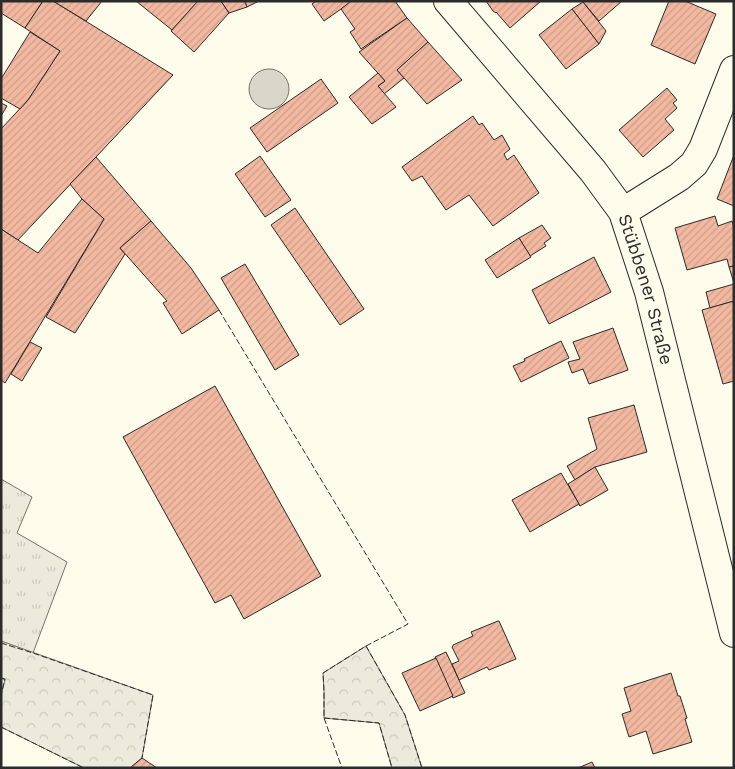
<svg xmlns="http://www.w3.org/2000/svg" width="735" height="769" viewBox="0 0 735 769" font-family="'Work Sans',sans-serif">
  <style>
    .grass { fill: url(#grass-tufts); stroke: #74746e }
    .forest { fill: url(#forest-crowns); stroke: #74746e }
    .water { fill: #d8d7c9; stroke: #74746e }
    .building { fill: url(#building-hatch); stroke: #2b2b2b }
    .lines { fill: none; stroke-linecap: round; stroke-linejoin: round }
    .minor-casing { stroke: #2b2b2b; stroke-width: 30 }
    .tertiary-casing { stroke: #2b2b2b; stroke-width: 30 }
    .minor { stroke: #fdfbea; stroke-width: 28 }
    .tertiary { stroke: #fdfbea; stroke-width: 28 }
    .fence { stroke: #2b2b2b; stroke-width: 1; stroke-dasharray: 6 2.5; stroke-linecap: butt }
    .labels { text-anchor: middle; stroke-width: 4; stroke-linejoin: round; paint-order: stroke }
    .street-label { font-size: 18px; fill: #2b2b2b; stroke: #fdfbea }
  </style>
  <defs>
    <pattern id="grass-tufts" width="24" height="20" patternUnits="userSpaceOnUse" patternTransform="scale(1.25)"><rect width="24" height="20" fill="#ecebdb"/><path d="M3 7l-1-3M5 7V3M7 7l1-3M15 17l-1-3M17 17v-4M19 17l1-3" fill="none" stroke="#cbcabc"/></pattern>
    <pattern id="forest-crowns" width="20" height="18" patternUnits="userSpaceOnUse" patternTransform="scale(1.25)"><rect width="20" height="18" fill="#ecebdb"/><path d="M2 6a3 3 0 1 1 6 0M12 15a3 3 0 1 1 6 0" fill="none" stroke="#cbcabc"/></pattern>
    <pattern id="building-hatch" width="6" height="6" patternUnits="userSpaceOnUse" patternTransform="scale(1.25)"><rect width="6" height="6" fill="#f2b8a0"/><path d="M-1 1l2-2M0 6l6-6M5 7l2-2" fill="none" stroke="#d09e8a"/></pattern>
  </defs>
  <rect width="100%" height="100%" fill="#fdfbea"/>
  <path class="grass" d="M1,479L32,497L17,533L67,562L33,653L1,641Z"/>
  <g class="forest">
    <path d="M1,641L153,695L142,758L130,768H84L1,727V695L5,680L1,678Z"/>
    <path d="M366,646L405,715L422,768H392L379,723L324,718V691L323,673Z"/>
  </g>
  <circle class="water" cx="269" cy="89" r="20"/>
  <g class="building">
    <path d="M1,1H43L25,28L1,13Z"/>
    <path d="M43,1H53L173,75L18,240L1,229V129L28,100L60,51L25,28Z"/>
    <path d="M53,1H102L86,21Z"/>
    <path d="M136,1H198L172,30Z"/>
    <path d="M198,1H221L229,13L194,52L171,31Z"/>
    <path d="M221,1H245L247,7L229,13Z"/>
    <path d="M245,1H259L247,7Z"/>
    <path d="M316,1H351V2L324,21L312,4Z"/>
    <path d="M351,1H395L407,18L361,49L350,32L355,29L341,9Z"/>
    <path d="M486,1H541L510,28L496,12V13L493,11Z"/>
    <path d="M583,1H622L599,21L583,2Z"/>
    <path d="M669,1H685L716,14L695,64L651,45Z"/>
    <path d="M583,2L606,31L599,44L572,9Z"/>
    <path d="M572,9L599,44L566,69L539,35Z"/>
    <path d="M407,18L428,42L397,70L404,78L384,94L378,86L385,81L359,52Z"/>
    <path d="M30,32L60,51L28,100L20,109L1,98V79Z"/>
    <path d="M428,42L462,80L427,104L397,70Z"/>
    <path d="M378,73L385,81L378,86L396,107L372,124L349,97Z"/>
    <path d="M321,79L338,103L267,152L250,128Z"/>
    <path d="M667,88L677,100L673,103L677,108L665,119L674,130L643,157L619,130Z"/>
    <path d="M1,103L7,106L1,116Z"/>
    <path d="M473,116L479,125L482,123L494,140L502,135L510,149L504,154L507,160L514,155L539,193L493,226L469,195L446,210L422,176L412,181L402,167Z"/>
    <path d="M734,155V206L717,199Z"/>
    <path d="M260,156L291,200L265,217L235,174Z"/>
    <path d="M96,157L151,221L120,248L125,254L75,333L46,317L104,219L82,199L70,184Z"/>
    <path d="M82,199L104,219L5,383L1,380V229L38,253Z"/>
    <path d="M295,208L364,309L340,325L271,225Z"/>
    <path d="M715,216L718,226L732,221L734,228V266L729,267L727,259L687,270L675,228Z"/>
    <path d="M151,221L191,268L219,310L182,334L163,303L167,301L120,248Z"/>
    <path d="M542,225L551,238L544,243L546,246L530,256L519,238Z"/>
    <path d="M519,238L531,257L497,278L485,260Z"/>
    <path d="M594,257L611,292L549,324L532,290Z"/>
    <path d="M245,264L299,355L275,370L221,278Z"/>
    <path d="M734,266V283L729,267Z"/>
    <path d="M734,284V301L710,308L706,292Z"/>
    <path d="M734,301V381L723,384L702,310Z"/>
    <path d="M613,328L628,370L589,384L583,369L572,373L568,362L580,359L573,342Z"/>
    <path d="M561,341L569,358L521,382L513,366L525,361L524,359Z"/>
    <path d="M30,342L42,348L22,381L11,374Z"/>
    <path d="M215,386L321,576L244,619L231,595L215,603L123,437Z"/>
    <path d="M634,405L647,452L595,467L575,480L567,466L597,449L588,418Z"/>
    <path d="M595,467L608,490L580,506L568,484Z"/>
    <path d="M561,473L579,504L530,532L512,500Z"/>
    <path d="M498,621H499L516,659L489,670L487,667L459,680L452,664L459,661L452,647L453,646V645L473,636L471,632Z"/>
    <path d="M446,652L465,693L453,698L435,657Z"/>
    <path d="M436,658L453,696L420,711L402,673Z"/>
    <path d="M671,673L678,696H680L687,718L685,719L692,742L653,754L646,731L629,737L622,714L631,711L624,688Z"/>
    <path d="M142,758L157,768H130Z"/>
    <path d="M592,762L595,768H578Z"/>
  </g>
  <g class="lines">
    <g class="minor-casing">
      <path id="minor" d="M623,212L679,177L694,164L703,149L734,70"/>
    </g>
    <g class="tertiary-casing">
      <g id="tertiary">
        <path id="s1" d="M448,1L593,171L623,212L649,292L734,633"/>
      </g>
    </g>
    <use href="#minor" class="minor"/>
    <use href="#tertiary" class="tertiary"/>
    <g class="fence">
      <path d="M219,310L408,624L366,646L323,673L324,691V718L342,768"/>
      <path d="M1,643L33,653L153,695L142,758"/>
      <path d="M366,646L405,715L422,768"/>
      <path d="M1,678L5,679L1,695"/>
      <path d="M324,718L379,723L392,768"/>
      <path d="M1,727L84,768"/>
    </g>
  </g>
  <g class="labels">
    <g class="street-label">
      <text dy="6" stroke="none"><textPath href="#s1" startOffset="355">Stübbener Straße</textPath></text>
    </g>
  </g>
  <rect width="735" height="769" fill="none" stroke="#2b2b2b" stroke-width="5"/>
</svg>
